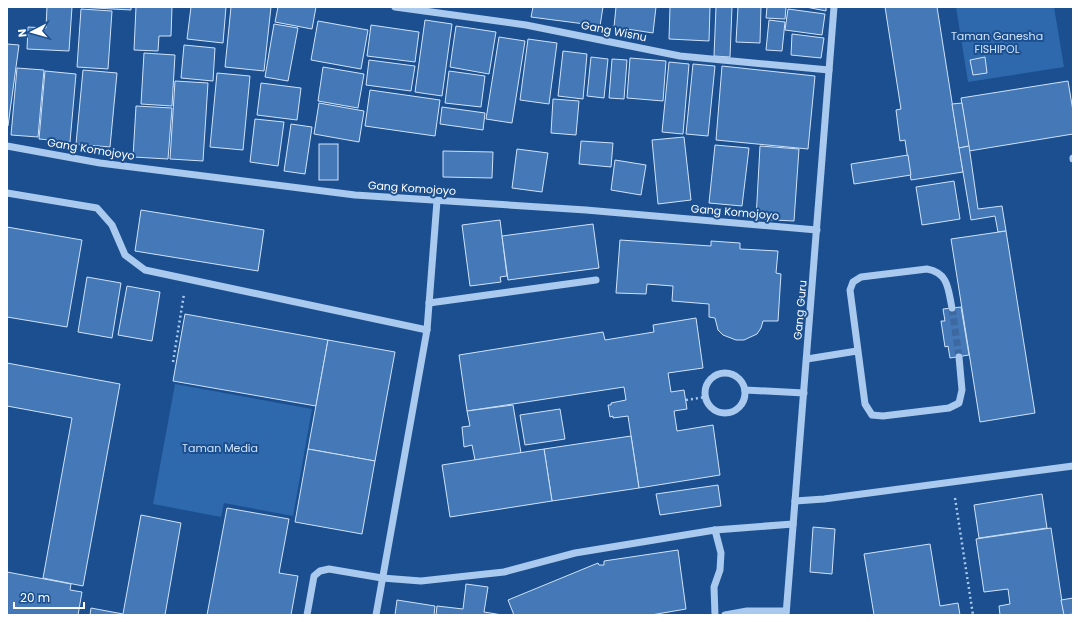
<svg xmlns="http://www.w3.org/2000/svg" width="1080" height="622" viewBox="0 0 1080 622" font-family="Poppins,sans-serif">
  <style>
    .green { fill: #2e69ad }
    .building { fill: #4478b7; stroke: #cfe3fa }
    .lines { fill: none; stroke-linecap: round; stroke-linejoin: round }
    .minor-tunnel { stroke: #3d69a0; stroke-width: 7; stroke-dasharray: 7 3.5; stroke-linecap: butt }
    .path { stroke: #a9c9ee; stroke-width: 2.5; stroke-dasharray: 2 3; stroke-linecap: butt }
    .minor { stroke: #a9c9ee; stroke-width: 7 }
    .labels { text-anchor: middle; stroke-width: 4; stroke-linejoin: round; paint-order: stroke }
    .street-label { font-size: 11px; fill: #fff; stroke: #1b4f8f }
    .park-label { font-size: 11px; fill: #cfe3fa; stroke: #1b4f8f }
  </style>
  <rect width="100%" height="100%" fill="#1b4f8f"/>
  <g class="green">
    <path d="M956,7H1054L1064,67L968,82Z"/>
    <path d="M175,384L312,409L293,516L224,503L221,517L153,504Z"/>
  </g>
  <g class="building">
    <path d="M47,7H72L69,51L27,49L28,27L46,28Z"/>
    <path d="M77,7H131V10Z"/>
    <path d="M136,7H172L171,36H159L158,51L134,50Z"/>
    <path d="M191,7H226L223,43L187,39Z"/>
    <path d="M231,7H271L264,71L225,67Z"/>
    <path d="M278,7H316L312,29L275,22Z"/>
    <path d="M533,7H603L600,26L531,17Z"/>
    <path d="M616,7H656L653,33L614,27Z"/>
    <path d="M670,7H710L709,41L669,39Z"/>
    <path d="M716,7H732L730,57L714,56Z"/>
    <path d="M738,7H761L760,43L736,42Z"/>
    <path d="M767,7H786L785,19L766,18Z"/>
    <path d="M806,7H826V11Z"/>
    <path d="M885,7H937L963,172L911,180L905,140L900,141L896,110L901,109Z"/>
    <path d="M81,9L112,11L108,69L77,67Z"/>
    <path d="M788,9L825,14L822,35L785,30Z"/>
    <path d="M425,20L452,24L442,96L415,92Z"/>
    <path d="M769,20L785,22L782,51L766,50Z"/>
    <path d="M318,21L368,30L361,69L311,60Z"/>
    <path d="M274,24L298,28L288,81L265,77Z"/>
    <path d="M371,25L419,32L415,62L367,56Z"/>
    <path d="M456,26L496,32L489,74L450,67Z"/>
    <path d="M792,34L824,38L821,58L791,55Z"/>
    <path d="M499,37L525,41L512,123L486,119Z"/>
    <path d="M528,39L557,43L549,104L520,100Z"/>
    <path d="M7,44L19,45L8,126H7Z"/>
    <path d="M184,45L215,48L213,81L181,78Z"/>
    <path d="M563,51L587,54L583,99L558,96Z"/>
    <path d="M144,53L175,55L172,106L141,104Z"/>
    <path d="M591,57L608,59L604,98L587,96Z"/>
    <path d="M985,57L987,73L973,75L970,60Z"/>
    <path d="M630,58L666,61L663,101L627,98Z"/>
    <path d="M612,59L627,60L624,99L609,98Z"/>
    <path d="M369,60L415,66L411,91L366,85Z"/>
    <path d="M669,62L689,64L683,134L662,132Z"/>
    <path d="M693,64L715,66L708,136L686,134Z"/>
    <path d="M722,66L815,76L808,149L716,140Z"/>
    <path d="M323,67L364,74L358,108L318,101Z"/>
    <path d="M17,68L44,70L38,137L11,135Z"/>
    <path d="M83,70L117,73L110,147L76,144Z"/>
    <path d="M45,71L76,74L70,142L39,139Z"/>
    <path d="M449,71L485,76L481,107L445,103Z"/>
    <path d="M217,73L250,76L243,150L210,147Z"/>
    <path d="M175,81L208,83L203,161L170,159Z"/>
    <path d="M1068,81L1073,111V134L969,151L961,98Z"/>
    <path d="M261,83L301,88L297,120L257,115Z"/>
    <path d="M370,90L440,100L435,136L365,126Z"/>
    <path d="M553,99L579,101L576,135L551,133Z"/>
    <path d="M319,103L364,111L359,142L314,134Z"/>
    <path d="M962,103L969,146L959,148L952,104Z"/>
    <path d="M136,106L172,108L168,159L133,157Z"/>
    <path d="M442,107L485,113L483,130L440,124Z"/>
    <path d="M255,119L284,122L278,166L250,162Z"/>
    <path d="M291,124L312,127L305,174L284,171Z"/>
    <path d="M684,137L691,200L658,204L652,140Z"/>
    <path d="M581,141L613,143L611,167L579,164Z"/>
    <rect x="319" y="144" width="19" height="36"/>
    <path d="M715,145L749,148L742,206L709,203Z"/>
    <path d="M760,146L799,149L794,221L756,219Z"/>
    <path d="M969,146L978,209L1002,206L1006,231L998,232L995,216L971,220L959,148Z"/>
    <path d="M517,149L548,153L542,192L512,188Z"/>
    <path d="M443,151L493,152L492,178L443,177Z"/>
    <path d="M908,155L911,175L854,184L851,164Z"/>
    <path d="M615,160L646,165L641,195L611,190Z"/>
    <path d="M954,181L960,219L922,225L916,187Z"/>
    <path d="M141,210L264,230L258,271L135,251Z"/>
    <path d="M500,220L507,276L500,277L501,282L470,286L462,225Z"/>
    <path d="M593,224L599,268L508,280L502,236Z"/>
    <path d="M7,227L82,240L67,327L7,317Z"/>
    <path d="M1006,231L1035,413L980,422L951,239Z"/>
    <path d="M620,240L711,246V241L740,243V249L778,251L776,273L781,274L778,321H763L761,328L757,334L744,340H736L723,335L718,330L715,318L709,317V304L672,301L673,286L647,284L646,294L616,293Z"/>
    <path d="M87,277L121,283L112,338L78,332Z"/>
    <path d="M127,286L160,292L152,341L118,335Z"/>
    <path d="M961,307L969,355L950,358L948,346L945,347L941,321H945L943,309Z"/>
    <path d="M185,314L328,340L316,406L173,381Z"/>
    <path d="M696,318L703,368L668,373L671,392L684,390L687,409L674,411L677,431L713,425L720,475L639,488L628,416L613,418V416L610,417L608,405H611V403L626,400L624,387L467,411L459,355L603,332L605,340L654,332L653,325Z"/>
    <path d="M328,340L395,352L375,461L308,449Z"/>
    <path d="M7,363L120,384L83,586L43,578L72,418L7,406Z"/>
    <path d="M513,405L521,453L475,460L472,445L464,447L462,427L470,426L467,411Z"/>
    <path d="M560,409L565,439L525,445L520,415Z"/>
    <path d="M631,436L639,488L552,501L544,449Z"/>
    <path d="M308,449L375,461L362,534L295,522Z"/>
    <path d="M544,449L552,501L450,517L442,465Z"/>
    <path d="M718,485L721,506L660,515L656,494Z"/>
    <path d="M1042,494L1047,528L979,538L974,505Z"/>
    <path d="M227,508L289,519L279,573L298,576L291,615H207Z"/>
    <path d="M141,515L181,523L165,615H90L91,608L123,614Z"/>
    <path d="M813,527L835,529L832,574L810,572Z"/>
    <path d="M1051,528L1064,615H1000L999,606L1010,604L1008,589L984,592L976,539Z"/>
    <path d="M930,544L940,606L958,603L960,615H874L864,554Z"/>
    <path d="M678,550L686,609L651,615H514L508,600L598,563L599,565H604V561Z"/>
    <path d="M7,572L71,584L70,590L82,592L78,615H7Z"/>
    <path d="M466,584L488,587L484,612L502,615H436L437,606L463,609Z"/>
    <path d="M1073,598V614L1064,615L1061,600Z"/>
    <path d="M397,600L435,606L434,615H395Z"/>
  </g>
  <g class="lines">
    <path class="minor-tunnel" d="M952,308L959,357"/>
    <g class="path">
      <path d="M173,362L184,294"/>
      <path d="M686,400L705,397"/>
      <path d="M955,498L973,615"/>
    </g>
    <g class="minor">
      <path d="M395,7L526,25L680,56L829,70"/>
      <path d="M7,146L100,163L355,195L586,210L817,230"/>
      <path d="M1073,158V159"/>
      <path d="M7,193L97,208L112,225L125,255L145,270L427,330"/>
      <path d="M429,303L596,280"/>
      <path d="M952,308C948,290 949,273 927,269L861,277L853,282L850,290L865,404L872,415L883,416L949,408L959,403L962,390L959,357"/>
      <path d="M807,359L857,351"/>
      <circle cx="725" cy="393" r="20"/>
      <path d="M745,390L804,393"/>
      <path d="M795,501L824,499L1073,466"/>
      <path d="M715,530L721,553L720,570L714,587L715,615"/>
      <path d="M307,615L314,576L320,571L329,569L382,578L421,581L504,572L575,553L715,530L793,524"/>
      <path d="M376,615L427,330L437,201"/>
      <path d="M725,615L747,611H786"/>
      <path d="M786,615L834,7"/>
    </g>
  </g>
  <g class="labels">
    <g class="street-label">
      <text transform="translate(614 31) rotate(11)" y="4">Gang Wisnu</text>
      <text transform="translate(91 149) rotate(9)" y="4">Gang Komojoyo</text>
      <text transform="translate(412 188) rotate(4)" y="4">Gang Komojoyo</text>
      <text transform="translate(735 212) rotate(5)" y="4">Gang Komojoyo</text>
      <text transform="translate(800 310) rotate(-85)" y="4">Gang Guru</text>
    </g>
    <g class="park-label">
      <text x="997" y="40">Taman Ganesha<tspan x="997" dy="13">FISHIPOL</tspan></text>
      <text x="220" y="452">Taman Media</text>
    </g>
  </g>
  <rect width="1080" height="622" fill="none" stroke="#ffffff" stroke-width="16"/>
  <g transform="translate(32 32) rotate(264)" stroke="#1b4f8f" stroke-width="3" paint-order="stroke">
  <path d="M0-3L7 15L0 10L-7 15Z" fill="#ffffff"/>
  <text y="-6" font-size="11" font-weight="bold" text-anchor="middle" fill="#ffffff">N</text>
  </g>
  <path d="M14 602v6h70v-6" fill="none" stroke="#ffffff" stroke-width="2"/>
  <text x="20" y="602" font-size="12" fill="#ffffff" stroke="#1b4f8f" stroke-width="3" paint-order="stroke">20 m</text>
</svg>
